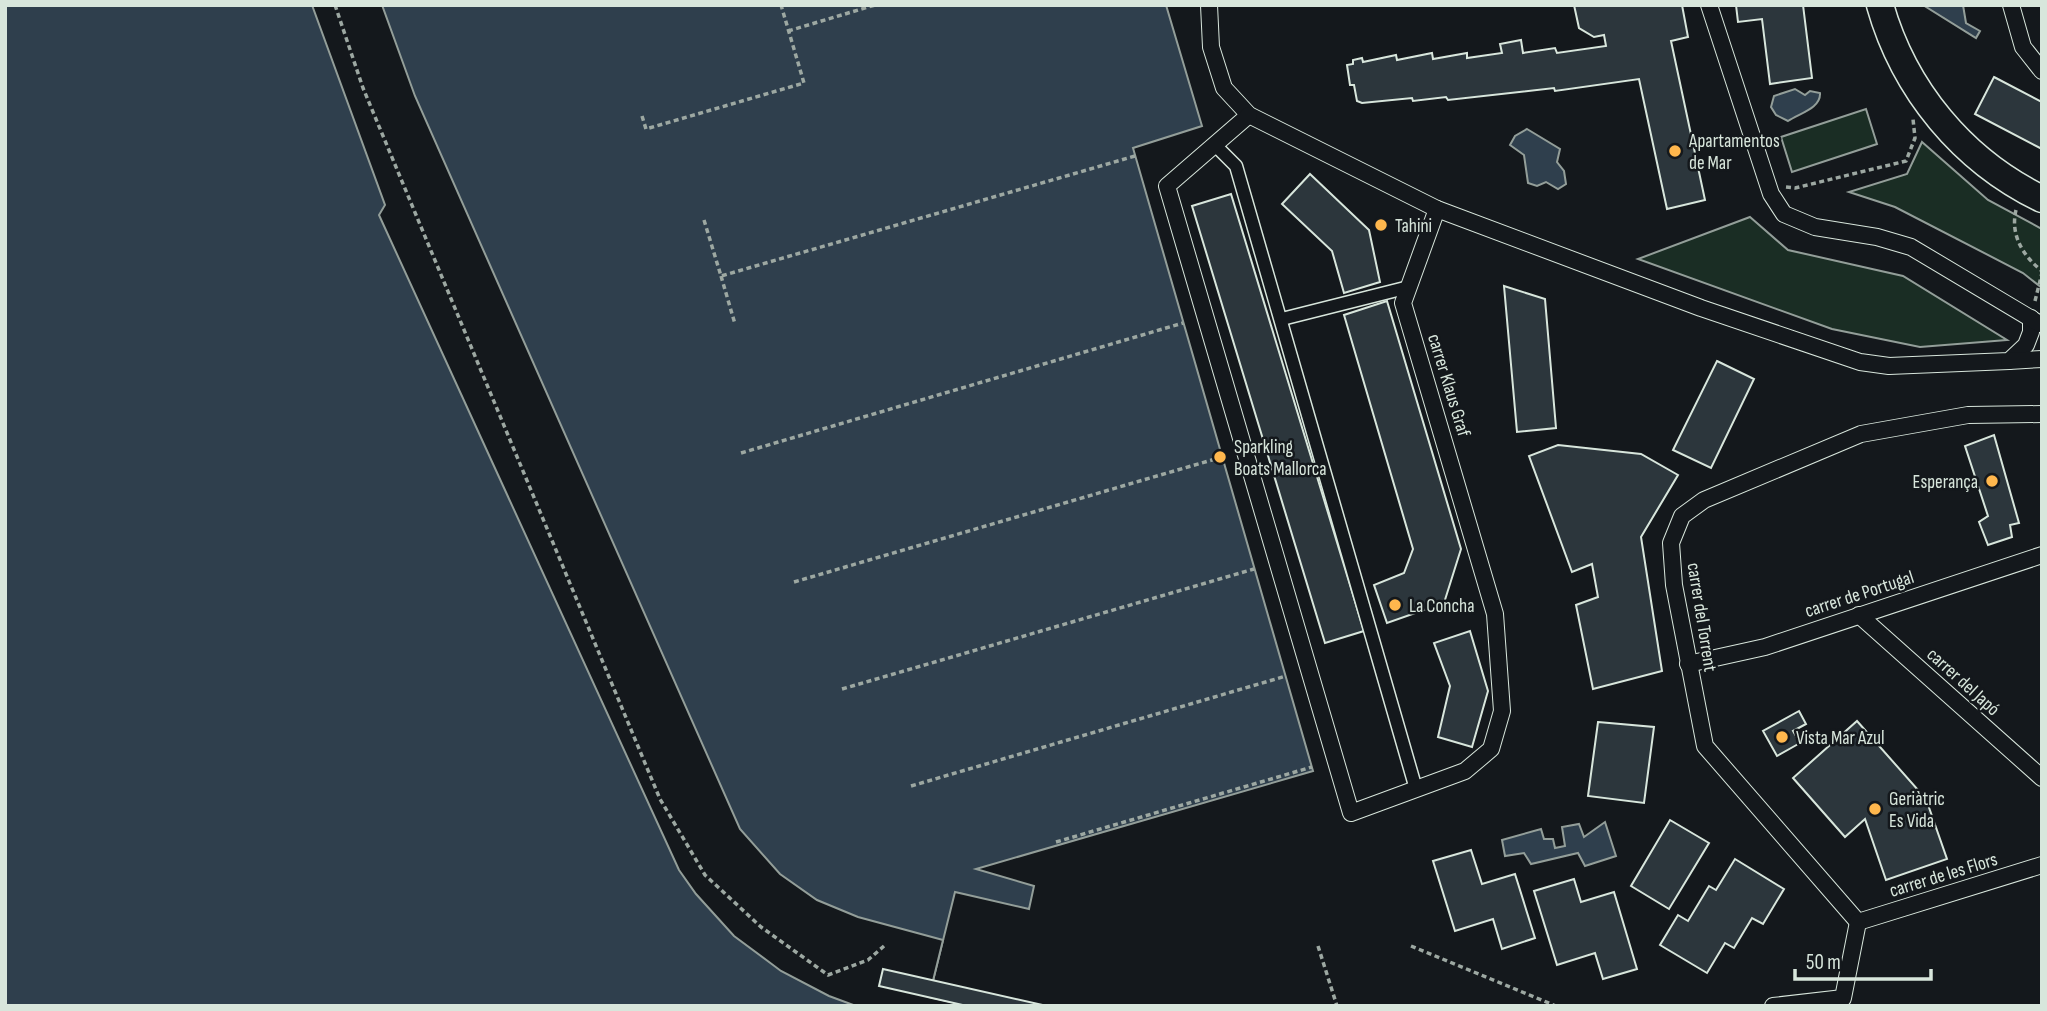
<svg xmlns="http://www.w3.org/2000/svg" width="2047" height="1011" viewBox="0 0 2047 1011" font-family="'Sofia Sans Condensed',sans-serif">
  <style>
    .green { fill: #1a2d24; stroke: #939e99; stroke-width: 2 }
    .water { fill: #2f3f4d; stroke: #939e99; stroke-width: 2 }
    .pier { fill: #14181c; stroke: #939e99; stroke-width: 2 }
    .building { fill: #2c363c; stroke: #d8e6dc; stroke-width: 2 }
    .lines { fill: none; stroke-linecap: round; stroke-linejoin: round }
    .pedestrian-casing { stroke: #d8e6dc; stroke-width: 15 }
    .minor-casing { stroke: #d8e6dc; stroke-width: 18 }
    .primary-casing { stroke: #d8e6dc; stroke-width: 29 }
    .path { stroke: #9da8a2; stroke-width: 3.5; stroke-dasharray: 5 3.5; stroke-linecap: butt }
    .pedestrian { stroke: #14181c; stroke-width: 12 }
    .minor { stroke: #14181c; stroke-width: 16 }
    .primary { stroke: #14181c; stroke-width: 26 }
    .poi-dot { fill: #ffb74d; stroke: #14181c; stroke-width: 2.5 }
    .labels { text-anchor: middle; stroke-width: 5; stroke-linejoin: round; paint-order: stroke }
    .poi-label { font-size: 19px; fill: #d8e6dc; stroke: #14181c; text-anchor: start }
    .street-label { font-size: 19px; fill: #d8e6dc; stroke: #14181c }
  </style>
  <rect width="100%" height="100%" fill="#14181c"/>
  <g class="green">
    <path d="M1866,109L1877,144L1792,172L1781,137Z"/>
    <path d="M1922,142L1988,200L2042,229V288L2023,273L1895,207L1849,192L1907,174Z"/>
    <path d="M1750,217L1788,250L1903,276L2007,340L1920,347L1832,329L1638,259Z"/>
  </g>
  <g class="water">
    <path d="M5,5H1166L1202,126L1133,148L1313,771L976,869L1034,886L1029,909L955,892L929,997L969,1006H5Z"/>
    <path d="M1923,5H1963L1966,23L1980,31L1976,38Z"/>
    <path d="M1795,89L1805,95L1810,91L1820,93C1821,108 1800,113 1788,121L1776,115L1771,107L1774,96Z"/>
    <path d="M1527,129L1560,149L1557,162L1564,171L1566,184L1558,189L1546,182L1537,186L1528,183L1524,155L1510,145L1515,136Z"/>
    <path d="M1605,822L1616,856L1585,866L1578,853L1531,864L1524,853L1505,856L1502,840L1541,829L1544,839H1553L1555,848L1565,846L1562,827L1579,824L1584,837Z"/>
  </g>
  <path class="pier" d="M312,5H382L415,96L740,829L780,874L817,900L858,917L943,940L929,997L969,1006H856L829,996L781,971L734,936L696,894L679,870L379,215L385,205Z"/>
  <g class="building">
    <path d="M1574,5H1682L1688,37L1671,41L1705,200L1667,209L1639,79L1555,91L1554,88L1448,100L1446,97L1413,101L1412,98L1362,103L1357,101L1354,85H1350L1347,65L1353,64V60L1362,58L1363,62L1396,55L1397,60L1432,53L1433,59L1467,53V58L1502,53L1500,44L1521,40L1523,53L1555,48L1557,53L1606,46L1604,35L1594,37L1579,28Z"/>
    <path d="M1736,5H1803L1812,78L1770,84L1762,19L1738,22Z"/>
    <path d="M1994,77L2042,102V149L1975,114Z"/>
    <path d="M1310,174L1369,230L1380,282L1344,293L1332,251L1282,204Z"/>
    <path d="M1231,194L1364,631L1325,643L1192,206Z"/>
    <path d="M1504,286L1545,299L1556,428L1517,432Z"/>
    <path d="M1387,301L1461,549L1444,603L1387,623L1374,585L1404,573L1413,549L1344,315Z"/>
    <path d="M1717,361L1754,379L1711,468L1673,450Z"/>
    <path d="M1994,435L2019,523L2010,525L2012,537L1988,545L1979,522L1988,516L1965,446Z"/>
    <path d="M1558,445L1641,454L1678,475L1641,537L1662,671L1593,689L1576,605L1598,597L1592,564L1572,572L1529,456Z"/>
    <path d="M1470,631L1488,691L1472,747L1438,737L1450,686L1434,643Z"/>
    <path d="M1799,711L1806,724L1793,731L1800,743L1777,756L1763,731Z"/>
    <path d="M1857,721L1926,799L1947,859L1886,880L1865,819L1845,837L1793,778Z"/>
    <path d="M1598,722L1654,727L1644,803L1588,796Z"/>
    <path d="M1670,820L1709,843L1669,909L1631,886Z"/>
    <path d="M1471,850L1482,884L1515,874L1535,938L1502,949L1493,919L1455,931L1433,861Z"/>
    <path d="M1735,859L1784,889L1763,924L1752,918L1734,948L1725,943L1707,973L1660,945L1678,915L1688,921L1709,886L1716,890Z"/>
    <path d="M1574,879L1581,902L1614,892L1637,969L1603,979L1595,953L1557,965L1534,891Z"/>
    <path d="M883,969L1047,1006H967L879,986Z"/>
  </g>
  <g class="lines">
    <g class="pedestrian-casing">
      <g id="pedestrian">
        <path d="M1214,144L1236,166L1416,789"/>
        <path d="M1282,319L1409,287"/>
      </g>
    </g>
    <g class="minor-casing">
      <g id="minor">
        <path d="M1209,5L1211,47L1224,88L1249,115L1437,209L1701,308L1860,362L1889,366L2009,361L2026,345L2031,332V318"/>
        <path d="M1709,5L1771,194L1784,214L1815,227L1877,237L1911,247L2040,324"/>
        <path d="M2011,5L2023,47L2042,71"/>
        <path d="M1249,115L1167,186L1351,813L1465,771L1491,749L1502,711L1495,614L1403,303L1437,209"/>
        <path d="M2009,361L2042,359"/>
        <path d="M1859,615L2042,778"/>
        <path d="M1688,664L1765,647L2042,555"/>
        <path d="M1858,922L1705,746L1674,585L1671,543L1682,516L1704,500L1861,434L1968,415L2042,414"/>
        <path d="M1858,922L2042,865"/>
        <path d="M1773,1006L1843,998L1858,922"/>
      </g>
    </g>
    <g class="primary-casing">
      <path id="primary" d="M1880,5C1904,90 1963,161 2042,199"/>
    </g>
    <g class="path">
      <path d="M335,5L363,88L660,799L705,875L761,927L828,975L868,960L884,946"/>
      <path d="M788,31L875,5"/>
      <path d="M642,116L646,129L804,83L781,5"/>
      <path d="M1786,187L1795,188L1906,161L1915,138L1913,119"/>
      <path d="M2016,210C2010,235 2023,256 2042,271"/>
      <path d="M704,220L721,276L1135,156"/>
      <path d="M721,276L735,324"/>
      <path d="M2035,301L2042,273"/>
      <path d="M741,453L1183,323"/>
      <path d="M794,582L1222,457"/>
      <path d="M842,689L1254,569"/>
      <path d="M911,786L1286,676"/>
      <path d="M1056,842L1312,767"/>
      <path d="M1318,946L1337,1006"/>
      <path d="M1411,946L1556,1006"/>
    </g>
    <use href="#pedestrian" class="pedestrian"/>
    <use href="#minor" class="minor"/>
    <use href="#primary" class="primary"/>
  </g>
  <g class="poi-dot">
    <circle cx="1675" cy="151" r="7"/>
    <circle cx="1381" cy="225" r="7"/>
    <circle cx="1220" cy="457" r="7"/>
    <circle cx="1992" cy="481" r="7"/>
    <circle cx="1395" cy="605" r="7"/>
    <circle cx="1782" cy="737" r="7"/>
    <circle cx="1875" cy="809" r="7"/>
  </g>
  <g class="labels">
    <g class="poi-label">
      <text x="1689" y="147">Apartamentos<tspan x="1689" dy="22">de Mar</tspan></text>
      <text x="1395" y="232">Tahini</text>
      <text x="1234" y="453">Sparkling<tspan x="1234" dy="22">Boats Mallorca</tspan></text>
      <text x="1978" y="488" text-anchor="end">Esperança</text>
      <text x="1409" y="612">La Concha</text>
      <text x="1796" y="744">Vista Mar Azul</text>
      <text x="1889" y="805">Geriàtric<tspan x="1889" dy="22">Es Vida</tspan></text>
    </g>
    <g class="street-label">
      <text transform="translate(1450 385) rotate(73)" y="7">carrer Klaus Graf</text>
      <text transform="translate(1859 593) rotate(-18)" y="7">carrer de Portugal</text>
      <text transform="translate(1703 617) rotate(81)" y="7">carrer del Torrent</text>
      <text transform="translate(1964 681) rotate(42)" y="7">carrer del Japó</text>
      <text transform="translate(1943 874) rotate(-17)" y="7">carrer de les Flors</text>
    </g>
  </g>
  <rect width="2047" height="1011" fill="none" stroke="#d8e6dc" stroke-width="14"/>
  <path d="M1795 969v10h136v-10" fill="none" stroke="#d8e6dc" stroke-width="3.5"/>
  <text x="1806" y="969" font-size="21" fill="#d8e6dc" stroke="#14181c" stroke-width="5" paint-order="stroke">50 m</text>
</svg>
